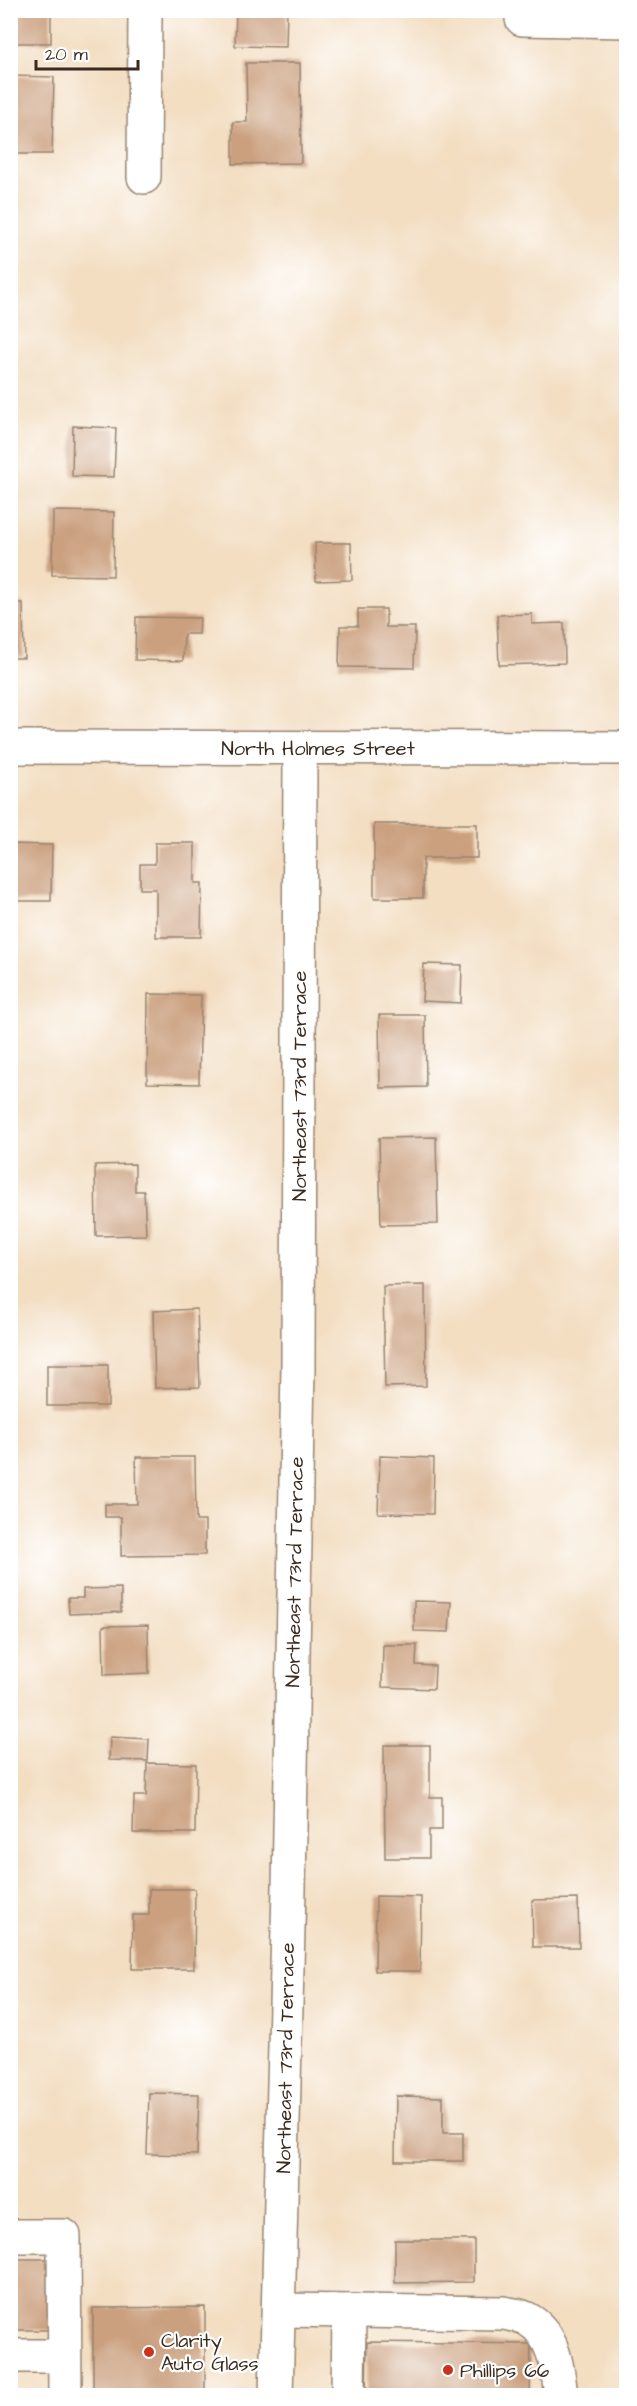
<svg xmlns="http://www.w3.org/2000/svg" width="637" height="2406" viewBox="0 0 637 2406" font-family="'Architects Daughter',sans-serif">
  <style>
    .building { fill: #cba07f }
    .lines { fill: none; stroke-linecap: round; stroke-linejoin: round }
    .minor-casing { stroke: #978470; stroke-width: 36 }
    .minor { stroke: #fff; stroke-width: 33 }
    .poi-dot { fill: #c8321e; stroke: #fff; stroke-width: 2 }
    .labels { text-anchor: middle; stroke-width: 4.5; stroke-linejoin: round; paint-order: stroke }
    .street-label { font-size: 20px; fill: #3b2a1e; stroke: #fff }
    .poi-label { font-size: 20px; fill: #3b2a1e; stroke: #fff; text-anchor: start }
  </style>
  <rect width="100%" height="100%" fill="#fff"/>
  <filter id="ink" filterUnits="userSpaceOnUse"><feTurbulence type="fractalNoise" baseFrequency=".0167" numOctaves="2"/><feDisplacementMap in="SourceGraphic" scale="12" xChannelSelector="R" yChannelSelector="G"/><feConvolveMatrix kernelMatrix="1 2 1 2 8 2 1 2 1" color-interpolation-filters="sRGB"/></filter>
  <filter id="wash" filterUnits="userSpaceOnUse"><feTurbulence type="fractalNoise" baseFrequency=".008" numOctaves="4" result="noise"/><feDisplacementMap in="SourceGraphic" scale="24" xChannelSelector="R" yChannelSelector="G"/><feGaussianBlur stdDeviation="1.35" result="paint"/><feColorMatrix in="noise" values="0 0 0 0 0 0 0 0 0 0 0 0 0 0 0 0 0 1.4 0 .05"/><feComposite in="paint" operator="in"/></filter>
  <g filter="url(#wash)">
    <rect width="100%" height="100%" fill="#f3dec2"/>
    <g id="blocks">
      <g class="building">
        <rect x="10" y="10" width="41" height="33"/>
        <path d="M236,10H287L286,47L235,46Z"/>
        <path d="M246,63H300L301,163L233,164V122H247Z"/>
        <path d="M10,76L54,77L52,154H10Z"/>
        <path d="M73,426L116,428L114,477L72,476Z"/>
        <path d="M53,511L114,512L113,576L52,575Z"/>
        <path d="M315,543H351L352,580L316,581Z"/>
        <path d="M10,603H23L24,658H10Z"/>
        <path d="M358,609H386V627H415L414,668L339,667L340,626H358Z"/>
        <path d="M532,614V624L564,623L565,663L499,665L497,615Z"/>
        <path d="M136,617L200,618L199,634H184L183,661L135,660Z"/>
        <path d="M374,824H477V858H423V898H374Z"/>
        <path d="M155,843H195V883H202L201,937H156V889H140V864H155Z"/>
        <path d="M10,844L52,845L51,901H10Z"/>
        <path d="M424,964L462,965L461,1003L422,1001Z"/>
        <path d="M148,994L201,995L199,1084L147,1083Z"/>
        <path d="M379,1015H425L426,1087L380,1088Z"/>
        <path d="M436,1137L438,1224L381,1225L379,1138Z"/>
        <path d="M135,1164V1191H144L146,1235L96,1236L95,1165Z"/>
        <path d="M425,1285L426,1386L385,1387L383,1286Z"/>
        <path d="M197,1309L200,1387L155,1388L153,1311Z"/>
        <rect x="47" y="1365" width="61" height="41"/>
        <path d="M380,1456L434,1458L433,1514L378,1513Z"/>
        <path d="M136,1457H195L196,1521H205V1555L121,1556V1517H105V1504H137Z"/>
        <path d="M121,1588V1612L69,1614L68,1598H83V1589Z"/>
        <path d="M414,1601L451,1602L449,1632L414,1631Z"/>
        <path d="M148,1625L149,1673L104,1675L103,1626Z"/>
        <path d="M383,1645H417L416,1665L435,1666L434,1689L382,1687Z"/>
        <path d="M110,1737L149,1739L148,1761L109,1760Z"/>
        <path d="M384,1745H430V1797H442V1830H429V1858H385Z"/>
        <path d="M147,1763L196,1764L195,1833H133L134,1796H146Z"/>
        <path d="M149,1889H195L194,1969H132L133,1915H149Z"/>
        <path d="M376,1896L421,1897L420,1971H375Z"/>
        <path d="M578,1899L579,1947H533L532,1900Z"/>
        <path d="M149,2093L199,2094L197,2155L147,2154Z"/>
        <path d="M396,2096L443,2097V2133H463V2161H395Z"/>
        <path d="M395,2240H474V2282L395,2283Z"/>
        <rect x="10" y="2259" width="42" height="71"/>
        <path d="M205,2307V2396H93V2308Z"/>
        <path d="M367,2342L531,2344L530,2396H366Z"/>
      </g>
    </g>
  </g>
  <g filter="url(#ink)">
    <use href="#blocks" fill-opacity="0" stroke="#978470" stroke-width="1.5"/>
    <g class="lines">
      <g class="minor-casing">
        <g id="minor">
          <path d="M522,10V19L626,21"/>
          <path d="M144,177L145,10"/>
          <path d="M10,747L626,748"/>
          <path d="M10,2236H64L65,2396"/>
          <path d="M279,2310L504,2313C511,2315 521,2315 527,2319C554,2333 558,2369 561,2396"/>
          <path d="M10,2356H64"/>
          <path d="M276,2396L289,1889L298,1366L300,748"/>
          <path d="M348,2396L349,2311"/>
        </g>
      </g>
      <use href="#minor" class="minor"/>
    </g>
  </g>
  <g class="poi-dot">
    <circle cx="149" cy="2352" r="6"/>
    <circle cx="448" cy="2370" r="6"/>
  </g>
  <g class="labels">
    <g class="street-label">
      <text x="318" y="755">North Holmes Street</text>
      <text transform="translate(299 1086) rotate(-90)" y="7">Northeast 73rd Terrace</text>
      <text transform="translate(294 1572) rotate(-89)" y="7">Northeast 73rd Terrace</text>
      <text transform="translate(285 2058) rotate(-89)" y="7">Northeast 73rd Terrace</text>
    </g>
    <g class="poi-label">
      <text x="161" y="2347">Clarity<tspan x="161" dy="23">Auto Glass</tspan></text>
      <text x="460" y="2377">Phillips 66</text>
    </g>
  </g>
  <rect width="637" height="2406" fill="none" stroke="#fff" stroke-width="36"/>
  <path d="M36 60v9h102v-9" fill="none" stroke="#3b2a1e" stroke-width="3"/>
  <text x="45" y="60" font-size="18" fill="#3b2a1e" stroke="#ffffff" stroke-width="4.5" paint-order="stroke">20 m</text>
</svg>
